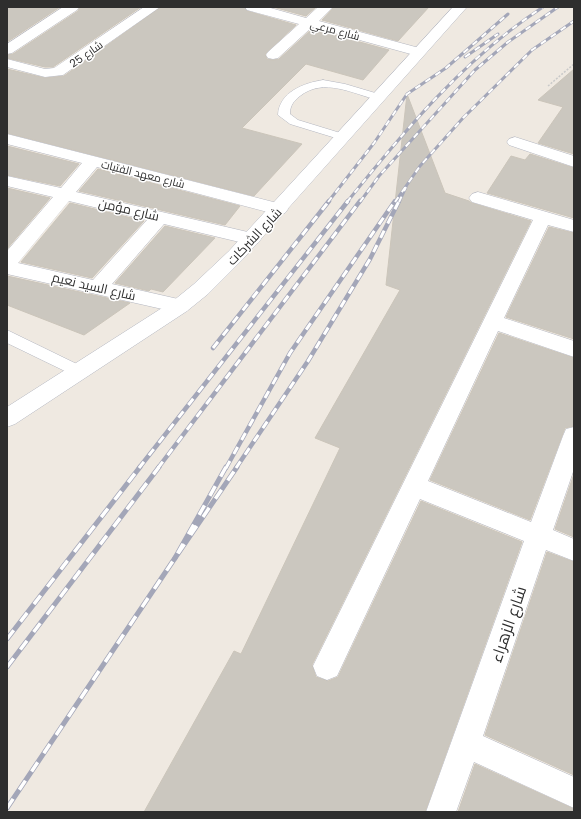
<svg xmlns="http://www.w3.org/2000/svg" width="581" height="819" viewBox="0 0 581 819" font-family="Poppins,Cairo,sans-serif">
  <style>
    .building { fill: #cbc7bf; stroke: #cbc5ba }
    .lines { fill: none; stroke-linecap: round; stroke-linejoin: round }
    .lane-casing { stroke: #b4b7c1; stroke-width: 1 }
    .street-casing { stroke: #b4b7c1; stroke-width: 1 }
    .secondary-casing { stroke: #b4b7c1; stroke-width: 1 }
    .path { stroke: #c9c9c9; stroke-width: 1.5; stroke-dasharray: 2 1.5; stroke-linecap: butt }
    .lane { fill: #fff; fill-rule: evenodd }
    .street { fill: #fff; fill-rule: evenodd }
    .secondary { fill: #fff; fill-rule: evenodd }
    .rail-far2-casing { stroke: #a3a6b8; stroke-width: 3 }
    .rail-far1-casing { stroke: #a3a6b8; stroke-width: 4.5 }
    .rail-casing { stroke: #a3a6b8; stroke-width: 5 }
    .rail-far2 { stroke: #fff; stroke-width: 2; stroke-dasharray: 6; stroke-linecap: butt }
    .rail-far1 { stroke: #fff; stroke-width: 3; stroke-dasharray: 8; stroke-linecap: butt }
    .rail { stroke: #fff; stroke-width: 3.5; stroke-dasharray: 11; stroke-linecap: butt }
    .labels { text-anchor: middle; stroke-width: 3; stroke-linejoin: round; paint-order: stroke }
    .far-street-label { font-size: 11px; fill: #2e2e2e; stroke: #fff }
    .street-label { font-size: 13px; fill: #2e2e2e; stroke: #fff }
    .near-street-label { font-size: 16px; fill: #2e2e2e; stroke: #fff }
  </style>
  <rect width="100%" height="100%" fill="#efe9e1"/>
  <g class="building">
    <path d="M7,7H60L7,42Z"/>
    <path d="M80,7H141L53,67H45L7,58V55L13,54L78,11Z"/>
    <path d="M161,7H244L247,11L296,25L265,54L267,59L273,60L279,59L312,29L389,50L363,80L306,64L242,128L302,144L254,196L7,133V69L45,78L64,76Z"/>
    <path d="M273,7H316L306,16Z"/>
    <path d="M334,7H429L398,41L322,20Z"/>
    <path d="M574,69V154L538,143L563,107L538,100Z"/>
    <path d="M407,94L445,193L469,201L472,203L531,221L312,665L316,677L328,681L338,677L421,501L522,542L425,812H144L234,651L241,654L340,448L315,438L400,290L386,285Z"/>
    <path d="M7,146L79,164L60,186L7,175Z"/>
    <path d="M530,154L574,168V218L487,193L511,156L525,160Z"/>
    <path d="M98,169L240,206L225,225L79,191Z"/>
    <path d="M7,188L50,198L7,249Z"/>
    <path d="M70,203L144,221L92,278L21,262Z"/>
    <path d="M165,226L215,238L163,292L151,289L149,291L115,283Z"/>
    <path d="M549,227L574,233V339L506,317Z"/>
    <path d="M7,276L130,303L84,335L7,305Z"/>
    <path d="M499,333L574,358V426L565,428L530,520L430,480Z"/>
    <path d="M574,474V537L555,529Z"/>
    <path d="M547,552L574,562V775L485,735Z"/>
    <path d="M475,764L574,809V812H458Z"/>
  </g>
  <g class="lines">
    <g class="lane-casing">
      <g id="lane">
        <path d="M323,80L345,84L382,95L384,97L378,100C353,94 324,77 300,96C294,101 290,105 290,114L298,120L347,135L349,137L347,139H339L290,124L278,115C279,92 304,83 323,80Z"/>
        <path d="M7,330L83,367L86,371L83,375L78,377L73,375L7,343Z"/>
      </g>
    </g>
    <g class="street-casing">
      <g id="street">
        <path d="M63,7H79L77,10L12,53L7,54V44Z"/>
        <path d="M144,7H160L63,75L45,77L7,67V59L45,69L54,68Z"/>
        <path d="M245,7H267L306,18L318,7H333L319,21L423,49L425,52L423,55L418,56L312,27L278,58L273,59L268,58L266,55L268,52L299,24L247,10Z"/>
        <path d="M7,134L285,205L288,209L285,213L279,215L97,167L76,192L252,233L258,235L261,239L258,243L252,245L164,224L112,284L187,301L190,306L187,311L180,313L7,274V251L53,197L7,186V176L61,188L82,163L7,144ZM69,201L147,220L93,280L18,263Z"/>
        <path d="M515,137L574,156V167L509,145L507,142L509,139Z"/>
        <path d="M478,192L574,220V232L548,225L504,318L574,341V357L498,331L428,481L531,522L563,436L566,429L574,427V469L553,530L574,539V561L546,550L483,736L574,777V808L474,762L456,812H426L524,541L420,499L337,676L327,680L317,676L313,666L533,220L472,202L469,198L472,194Z"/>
      </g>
    </g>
    <g class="secondary-casing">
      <path id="secondary" d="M453,7H467L243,259L208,294L187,311L15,424L7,427V407L173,301L194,284L229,251Z"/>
    </g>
    <path class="path" d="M548,86L574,64"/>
    <use href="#lane" class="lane"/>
    <use href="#street" class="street"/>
    <use href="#secondary" class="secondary"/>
    <g class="rail-far2-casing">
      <g id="rail-far2">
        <path d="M465,57L498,34"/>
        <path d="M328,202L374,143L407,94L446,68L508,14"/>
        <path d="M347,202C405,130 465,58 543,7"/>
        <path d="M360,202L379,176L475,70L508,42L558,7"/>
        <path d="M395,202L420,166L463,118L532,50L574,21"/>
        <path d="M399,202L406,187"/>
      </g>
    </g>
    <g class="rail-far1-casing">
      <g id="rail-far1">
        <path d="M213,348L329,201"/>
        <path d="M139,468L348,201"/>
        <path d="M158,468L360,201"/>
        <path d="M226,468L290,353L395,201"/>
        <path d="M236,468L308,361L370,259L399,201"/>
      </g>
    </g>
    <g class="rail-casing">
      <g id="rail">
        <path d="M226,467L175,558L237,467"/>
        <path d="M7,639L140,467"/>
        <path d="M7,667L159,467"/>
        <path d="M7,808L175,558"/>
      </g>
    </g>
    <use href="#rail-far2" class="rail-far2"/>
    <use href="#rail-far1" class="rail-far1"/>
    <use href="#rail" class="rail"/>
  </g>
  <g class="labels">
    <g class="far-street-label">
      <text transform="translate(335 30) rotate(15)" y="4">شارع مرعي</text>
      <text transform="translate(86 54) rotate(-35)" y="4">شارع 25</text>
      <text transform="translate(143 174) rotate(14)" y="4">شارع معهد الفتيات</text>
    </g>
    <g class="street-label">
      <text transform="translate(129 209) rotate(13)" y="5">شارع مؤمن</text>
      <text transform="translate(254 236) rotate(-47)" y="5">شارع الشركات</text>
      <text transform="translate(94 286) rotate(13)" y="5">شارع السيد نعيم</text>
    </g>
    <g class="near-street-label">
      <text transform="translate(508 624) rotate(-71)" y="6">شارع الزهراء</text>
    </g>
  </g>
  <rect width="581" height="819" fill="none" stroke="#2e2e2e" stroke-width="16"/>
</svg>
